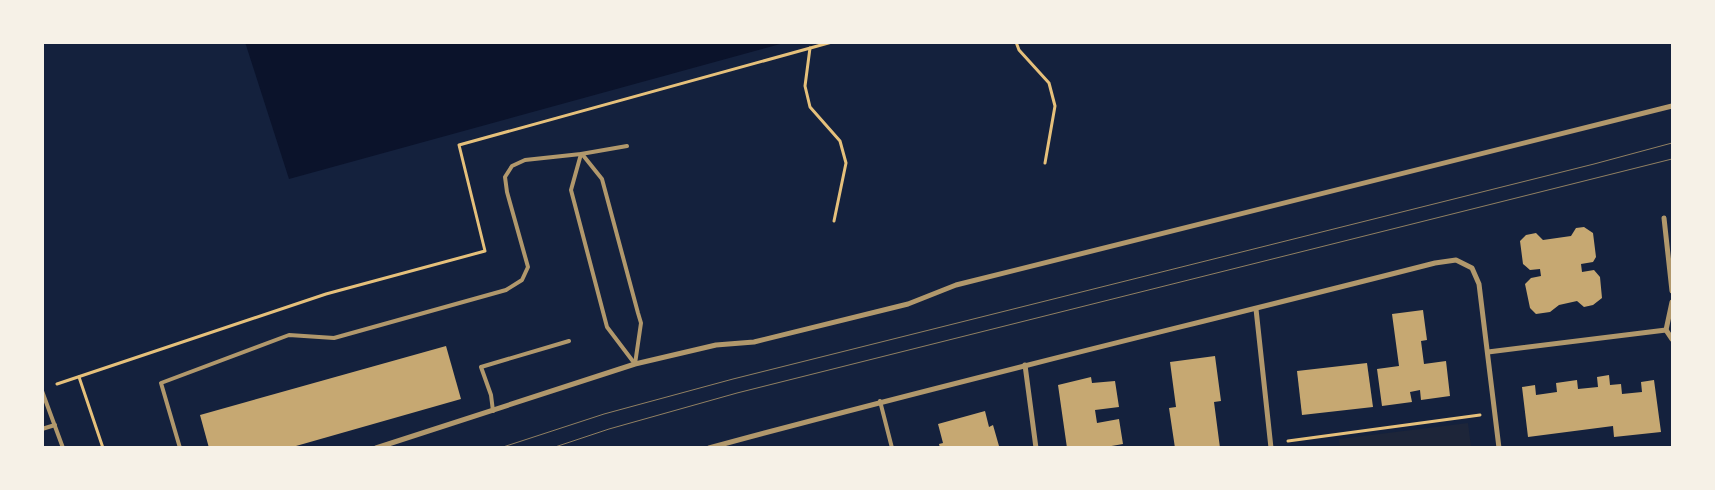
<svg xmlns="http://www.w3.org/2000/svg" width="1715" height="490" viewBox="0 0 1715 490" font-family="Lato,sans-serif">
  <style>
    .green { fill: #1d2539 }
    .water { fill: #0b132b }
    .building { fill: #c6a872 }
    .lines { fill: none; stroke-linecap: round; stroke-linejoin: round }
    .path { stroke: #e5c07b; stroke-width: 3 }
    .service { stroke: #b1986c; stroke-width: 4 }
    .minor { stroke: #b1986c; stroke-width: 5 }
    .tram { stroke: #918062; stroke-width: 1 }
  </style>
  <rect width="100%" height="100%" fill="#14213d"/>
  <path class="green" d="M1468,423L1471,447H1340L1339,439Z"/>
  <path class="water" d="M245,42H784V43L289,179Z"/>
  <g class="building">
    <path d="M1584,227L1593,233L1596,257L1593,262L1581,264L1582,272L1594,270L1600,277L1602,298L1593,305L1584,307L1577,301L1559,305L1550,312L1536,314L1530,308L1525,284L1531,278L1541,276L1540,269L1530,270L1523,264L1520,241L1526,235L1536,233L1543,240L1571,236L1576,228Z"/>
    <path d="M1423,310L1427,340L1421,341L1424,364L1446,361L1450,396L1421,400L1420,390L1410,392L1412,402L1382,406L1377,369L1399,366L1392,314Z"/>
    <path d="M446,346L461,399L289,448H209L200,415Z"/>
    <path d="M1215,356L1221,401L1214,402L1220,448H1175L1169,408L1176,407L1170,362Z"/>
    <path d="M1367,363L1373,407L1302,415L1297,371Z"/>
    <path d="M1609,375L1610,385L1621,384L1622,394L1642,392L1641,382L1654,380L1661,432L1614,437L1613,426L1528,437L1522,387L1535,385L1536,395L1557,392L1556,383L1577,380L1578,389L1598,387L1597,377Z"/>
    <path d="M1091,377L1092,383L1115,381L1119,407L1095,410L1097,423L1119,419L1123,444L1100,448H1067L1058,385Z"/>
    <path d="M985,411L989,427L993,425L999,446L940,448L939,444L943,443L938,424Z"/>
  </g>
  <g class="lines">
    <g class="path">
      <path d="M1016,42L1019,50L1049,83L1055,106L1045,163"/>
      <path d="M810,48L805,86L810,107L840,141L846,163L834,221"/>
      <path d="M79,377L103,448"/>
      <path d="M57,384L326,294L485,251L459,145L832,42"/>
      <path d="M1288,441L1480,415"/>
    </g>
    <g class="service">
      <path d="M581,154L571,190L607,327L635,364"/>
      <path d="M582,154L602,179L638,313L641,323L635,364"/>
      <path d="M42,391L63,448"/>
      <path d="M880,401L892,448"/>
      <path d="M493,411L491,395L481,367L569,341"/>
      <path d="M42,429L55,425"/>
      <path d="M180,448L161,383L289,335L334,338L506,290L522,280L528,267L507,192L505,177L512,166L525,160L581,154L627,146"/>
    </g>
    <g class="minor">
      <path d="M1664,218L1672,291"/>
      <path d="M1256,309L1271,448"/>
      <path d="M1666,330L1672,339"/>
      <path d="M1488,352L1666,330L1672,302"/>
      <path d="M1025,365L1036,448"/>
      <path d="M376,448L635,364L716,345L754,342L908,304L956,285L1672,106"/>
      <path d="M709,448C950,382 1193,325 1435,263L1456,260L1472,268L1479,284L1499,448"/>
    </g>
    <g class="tram">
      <path d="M500,448L604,414L733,379L1594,164L1672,143"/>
      <path d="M552,448L609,429L737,393L1672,159"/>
    </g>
  </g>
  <rect width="1715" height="490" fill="none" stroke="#f6f1e7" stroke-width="88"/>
</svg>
